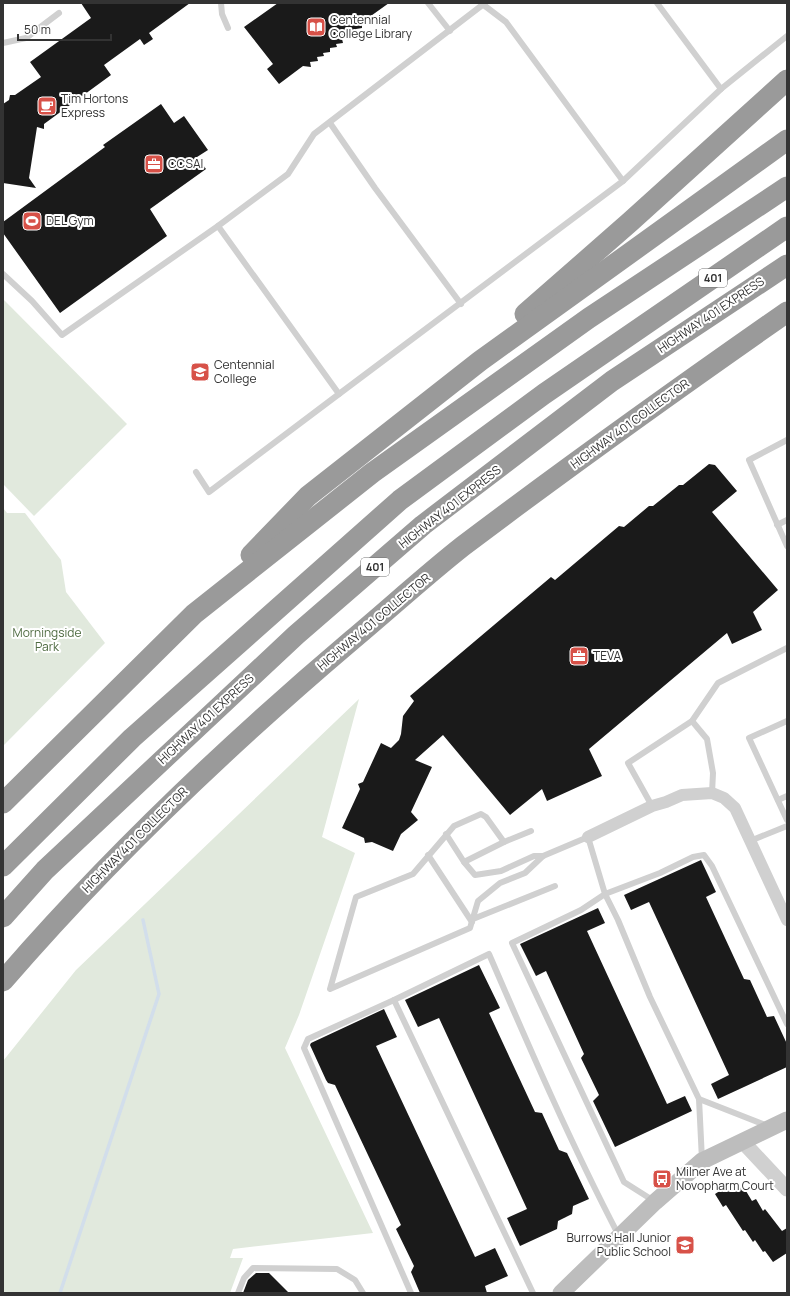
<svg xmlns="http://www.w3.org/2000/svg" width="790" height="1296" viewBox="0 0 790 1296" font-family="Manrope,sans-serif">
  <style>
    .green { fill: #e1e9dd }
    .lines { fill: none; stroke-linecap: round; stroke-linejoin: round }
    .stream { stroke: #d2deeb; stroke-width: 3.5 }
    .building { fill: #1a1a1a }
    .service { stroke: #d0d0d0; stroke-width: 6 }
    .minor { stroke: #d0d0d0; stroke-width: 12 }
    .tertiary { stroke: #d0d0d0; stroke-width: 15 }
    .secondary { stroke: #bdbdbd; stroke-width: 17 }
    .motorway { stroke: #9a9a9a; stroke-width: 21 }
    .labels { text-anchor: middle; stroke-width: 4; stroke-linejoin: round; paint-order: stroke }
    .shield { fill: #fff; stroke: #707070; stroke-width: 1 }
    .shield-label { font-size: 11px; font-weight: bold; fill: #333 }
    .poi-label { font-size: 12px; fill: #333; stroke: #fff; text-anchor: start }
    .street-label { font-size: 12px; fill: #333; stroke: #fff }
    .park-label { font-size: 12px; fill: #506c43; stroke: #fff }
  </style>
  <rect width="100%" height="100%" fill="#fff"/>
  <g class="green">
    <path d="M3,299L127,424L34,516L3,484Z"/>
    <path d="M3,508L7,513H25L61,560L66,592L105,643L3,746Z"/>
    <path d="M359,699L322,837L355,853L299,1015L285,1048L373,1233L233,1249L230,1258H243L230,1293H3V1061L76,970Z"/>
  </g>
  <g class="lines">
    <path class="stream" d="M60,1293L159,994L143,920"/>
  </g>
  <g class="building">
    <path d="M81,3H190L149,33L153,39L144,45L140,39L104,65L111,75L44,124V129L37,127L29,178L36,188L3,183V104L9,100L10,95H15L41,77L30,62L91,18Z"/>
    <path d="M278,3H389L368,18L369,23L362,24V28L356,29V33L349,34L350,38L342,39L343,43L336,44L337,47L330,48V52L323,53L324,56L317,57L318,61L310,62L311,67L303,66L279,84L267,69L273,64L244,27Z"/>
    <path d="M161,104L174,123L184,116L208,150L197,157L206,169L150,209L167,236L60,313L3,233V222L105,147L103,145Z"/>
    <path d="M709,464L715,465L737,491L712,512L778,590L753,612L762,630L732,644L727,633L589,749L602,776L547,801L542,789L510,815L443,735L415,760L432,767L411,812L418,820L401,834L393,851L372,842L365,843L364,838L342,828L360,789L358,784L363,782L381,743L391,748L399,740L401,734L403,716L414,701L410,696L551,577L555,580L619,526L624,527L649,506H653L679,485H683Z"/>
    <path d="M701,860L716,892L706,897L744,979L750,980L767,1017L774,1016L787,1044V1067L718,1099L711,1084L729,1075L649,902L631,910L624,895Z"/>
    <path d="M598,908L605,923L587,931L667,1104L685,1096L692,1111L615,1147L593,1101L599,1095L581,1058L584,1054L546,971L536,976L520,944Z"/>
    <path d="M479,965L500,1008L489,1013L535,1112L542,1113L559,1150L567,1153L589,1199L573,1206L572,1214L558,1221L557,1229L520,1246L507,1218L527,1209L439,1018L418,1027L405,1000Z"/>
    <path d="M384,1009L397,1037L376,1046L475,1257L495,1248L508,1276L485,1286L487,1293H420L411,1272L414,1266L396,1229L401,1225L335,1085L328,1083L326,1080L310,1045L311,1043Z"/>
    <path d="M729,1185L733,1192L743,1186L752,1201L756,1199L763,1211L765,1209L782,1231L787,1228V1253L773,1262L765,1251L763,1252L755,1240L753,1242L745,1230L743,1231L726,1205L723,1207L715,1194Z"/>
    <path d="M256,1273H269L289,1293H243L248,1280Z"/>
  </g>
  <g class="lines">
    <g class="service">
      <path d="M221,3L222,14L228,28"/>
      <path d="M428,3L450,31"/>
      <path d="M481,3L506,22L623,181"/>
      <path d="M657,3L721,89"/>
      <path d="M3,43L26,38L59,13"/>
      <path d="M330,123L375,188L461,304"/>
      <path d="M218,226L339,394L623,181L721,89L787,36"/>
      <path d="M3,274L32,301L62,335L218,226L288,174L314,134L485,3"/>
      <path d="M787,440L749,460L787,546"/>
      <path d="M196,472L209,492L339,394"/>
      <path d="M777,525L787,520"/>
      <path d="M692,721L707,739L713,773L712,793"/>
      <path d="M787,721L749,738L787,820"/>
      <path d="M778,800L787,796"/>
      <path d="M652,806L628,763L692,721L718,683L787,648"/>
      <path d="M531,831L504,842L486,817L481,814L454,826L413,874L356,897L330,989L470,928L478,901L500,883L525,873L543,856L588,837L605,894L581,910L512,943L624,1182L654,1201"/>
      <path d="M446,834L464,862L475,875L501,871L534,856H543"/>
      <path d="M750,841L787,826"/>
      <path d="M428,855L472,922"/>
      <path d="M464,862L504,842"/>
      <path d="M473,919L555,886"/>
      <path d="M394,1000L308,1039L304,1048L411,1293"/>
      <path d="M699,1099L768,1126"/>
      <path d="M702,1160L699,1099L650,997L618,920L605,894L660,873L693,857L704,855L712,866L787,1024"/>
      <path d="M238,1293L244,1278L253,1268L337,1269L355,1280L363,1293"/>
      <path d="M533,1293L394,1000L489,954C530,1049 571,1144 619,1236"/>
    </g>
    <path class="minor" d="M588,837L652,806L666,802L682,795L712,793L724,798L735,808L787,920"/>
    <path class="tertiary" d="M743,1142L787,1189"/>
    <path class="secondary" d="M561,1293L655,1202L702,1161L787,1120"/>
    <g class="motorway">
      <path d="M525,314L630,222L787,80"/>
      <path d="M251,555L308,496L480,361L787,140"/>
      <path d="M3,803L194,614L372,473L589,318L787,187"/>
      <path d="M3,866L132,738L400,500L544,394L787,227"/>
      <path d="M3,917L45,870L296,635L423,525L612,381L787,265"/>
      <path d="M3,981C110,857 227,746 352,640C389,609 425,576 463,546C569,466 678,388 787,312"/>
    </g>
  </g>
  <defs>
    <g id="library-square" transform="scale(1)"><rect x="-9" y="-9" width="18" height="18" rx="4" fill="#d75148" stroke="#fff"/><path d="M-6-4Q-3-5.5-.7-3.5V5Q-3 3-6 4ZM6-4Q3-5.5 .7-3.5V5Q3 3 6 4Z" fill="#fff"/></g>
    <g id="cafe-square" transform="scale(1)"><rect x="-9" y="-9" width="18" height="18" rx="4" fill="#d75148" stroke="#fff"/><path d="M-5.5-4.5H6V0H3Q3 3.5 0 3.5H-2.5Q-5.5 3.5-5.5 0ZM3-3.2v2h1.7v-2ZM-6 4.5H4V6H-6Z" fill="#fff"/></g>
    <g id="office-square" transform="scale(1)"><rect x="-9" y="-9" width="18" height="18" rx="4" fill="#d75148" stroke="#fff"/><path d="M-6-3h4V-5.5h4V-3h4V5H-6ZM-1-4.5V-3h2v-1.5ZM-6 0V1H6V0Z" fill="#fff"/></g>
    <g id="stadium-square" transform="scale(1)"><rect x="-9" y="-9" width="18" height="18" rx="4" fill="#d75148" stroke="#fff"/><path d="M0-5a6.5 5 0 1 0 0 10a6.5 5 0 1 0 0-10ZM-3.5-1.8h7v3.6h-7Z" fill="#fff"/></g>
    <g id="university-square" transform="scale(1)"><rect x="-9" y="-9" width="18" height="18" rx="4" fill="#d75148" stroke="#fff"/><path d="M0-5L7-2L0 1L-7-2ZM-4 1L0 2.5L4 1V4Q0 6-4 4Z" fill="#fff"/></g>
    <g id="bus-square" transform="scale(1)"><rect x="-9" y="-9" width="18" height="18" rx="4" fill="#d75148" stroke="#fff"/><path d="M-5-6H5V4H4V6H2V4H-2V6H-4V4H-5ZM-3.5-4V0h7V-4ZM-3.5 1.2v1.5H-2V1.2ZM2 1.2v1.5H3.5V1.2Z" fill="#fff"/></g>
    <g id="school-square" transform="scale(1)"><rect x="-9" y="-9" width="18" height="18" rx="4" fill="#d75148" stroke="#fff"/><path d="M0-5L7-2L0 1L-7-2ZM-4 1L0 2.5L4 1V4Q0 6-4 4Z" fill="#fff"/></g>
  </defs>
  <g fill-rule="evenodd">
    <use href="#library-square" x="316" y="27"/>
    <use href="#cafe-square" x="47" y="106"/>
    <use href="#office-square" x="154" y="164"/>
    <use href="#stadium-square" x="32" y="221"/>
    <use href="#university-square" x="200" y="372"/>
    <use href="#office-square" x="579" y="656"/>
    <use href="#bus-square" x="662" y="1179"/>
    <use href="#school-square" x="685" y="1245"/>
  </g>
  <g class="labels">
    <g class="shield">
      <rect x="699" y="269" width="28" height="18" rx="3"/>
      <rect x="361" y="558" width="28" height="18" rx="3"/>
    </g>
    <g class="shield-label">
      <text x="713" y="282">401</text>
      <text x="375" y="571">401</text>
    </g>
    <g class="poi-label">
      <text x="330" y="24">Centennial<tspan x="330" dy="14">College Library</tspan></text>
      <text x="61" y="103">Tim Hortons<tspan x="61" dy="14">Express</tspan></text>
      <text x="168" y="168">CCSAI</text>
      <text x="46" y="225">DEL Gym</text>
      <text x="214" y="369">Centennial<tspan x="214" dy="14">College</tspan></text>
      <text x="593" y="660">TEVA</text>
      <text x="676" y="1176">Milner Ave at<tspan x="676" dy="14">Novopharm Court</tspan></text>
      <text x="671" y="1242" text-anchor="end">Burrows Hall Junior<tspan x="671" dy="14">Public School</tspan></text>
    </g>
    <g class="street-label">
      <text transform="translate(711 315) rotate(-34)" y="4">HIGHWAY 401 EXPRESS</text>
      <text transform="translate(630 424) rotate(-36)" y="4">HIGHWAY 401 COLLECTOR</text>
      <text transform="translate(450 507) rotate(-38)" y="4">HIGHWAY 401 EXPRESS</text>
      <text transform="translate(374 622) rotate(-40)" y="4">HIGHWAY 401 COLLECTOR</text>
      <text transform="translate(206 719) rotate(-43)" y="4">HIGHWAY 401 EXPRESS</text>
      <text transform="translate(135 840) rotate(-45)" y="4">HIGHWAY 401 COLLECTOR</text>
    </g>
    <g class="park-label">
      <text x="47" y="637">Morningside<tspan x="47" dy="14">Park</tspan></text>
    </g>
  </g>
  <rect width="790" height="1296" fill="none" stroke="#333333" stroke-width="8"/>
  <path d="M18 34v6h93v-6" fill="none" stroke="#333333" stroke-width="2"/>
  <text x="24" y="34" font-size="12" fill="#333333" stroke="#ffffff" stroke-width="3" paint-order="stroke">50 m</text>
</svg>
